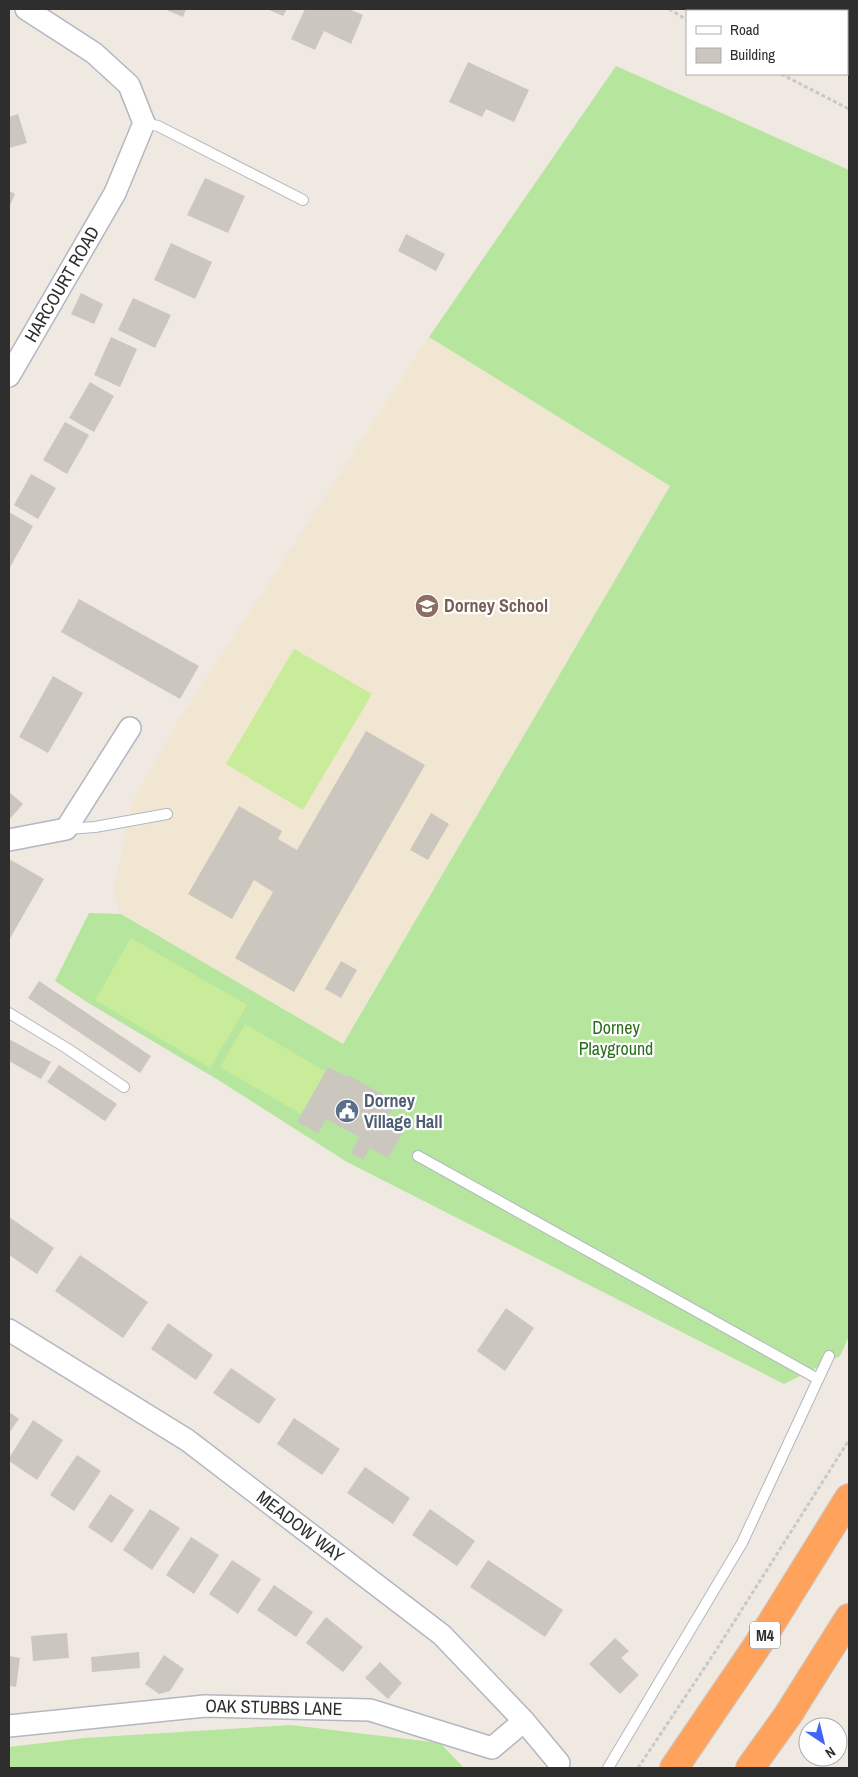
<svg xmlns="http://www.w3.org/2000/svg" width="858" height="1777" viewBox="0 0 858 1777" font-family="'Archivo Narrow',sans-serif">
  <style>
    .education { fill: #f0e6d1 }
    .grass { fill: #b6e59e }
    .pitch { fill: #c9ec9a }
    .water { fill: url(#water-ripples) }
    .building { fill: #cbc7bf }
    .lines { fill: none; stroke-linecap: round; stroke-linejoin: round }
    .lane-casing { stroke: #b4b7c1; stroke-width: 12 }
    .street-casing { stroke: #b4b7c1; stroke-width: 24 }
    .highway-casing { stroke: #c9c9c9; stroke-width: 30 }
    .path { stroke: #c9c9c9; stroke-width: 3; stroke-dasharray: 4 2.5; stroke-linecap: butt }
    .lane { stroke: #fff; stroke-width: 10 }
    .street { stroke: #fff; stroke-width: 21 }
    .highway { stroke: #ffa35c; stroke-width: 28 }
    .labels { text-anchor: middle; stroke-width: 4.5; stroke-linejoin: round; paint-order: stroke }
    .shield { fill: #fff; stroke: #6d6d6d; stroke-width: 1 }
    .shield-label { font-size: 16px; font-weight: bold; fill: #2e2e2e }
    .street-label { font-size: 18px; fill: #2e2e2e; stroke: #fff }
    .education-label { font-size: 18px; font-weight: bold; fill: #785e54; stroke: #fff; text-anchor: start }
    .park-label { font-size: 18px; fill: #2c6e1b; stroke: #fff }
    .service-label { font-size: 18px; font-weight: bold; fill: #4e5e75; stroke: #fff; text-anchor: start }
  </style>
  <defs>
    <pattern id="water-ripples" width="26" height="14" patternUnits="userSpaceOnUse" patternTransform="scale(1.25)"><rect width="26" height="14" fill="#75cff0"/><path d="M2 4q2-2 4 0t4 0M15 11q2-2 4 0t4 0" fill="none" stroke="#66b2ce"/></pattern>
  </defs>
  <rect width="100%" height="100%" fill="#efe9e1"/>
  <path class="education" d="M429,337L670,486L342,1044L121,914L113,894L132,802L176,725Z"/>
  <g class="grass">
    <path d="M616,66L849,170V1336L840,1356L784,1384L347,1162L215,1078L90,1004L55,981L89,913L121,914L343,1044L670,486L429,337Z"/>
    <path d="M291,1725L440,1743L464,1768H9V1747L84,1738Z"/>
  </g>
  <g class="pitch">
    <path d="M294,649L372,694L303,810L226,764Z"/>
    <path d="M131,938L247,1005L210,1068L95,1000Z"/>
    <path d="M245,1024L326,1072L301,1114L220,1067Z"/>
  </g>
  <path class="water" d="M766,9H849V54L847,52V11H770Z"/>
  <g class="building">
    <path d="M164,9H186L183,17Z"/>
    <path d="M267,9H287L283,16Z"/>
    <path d="M305,9H349L363,15L351,44L324,31L315,50L291,39Z"/>
    <path d="M468,62L529,90L514,122L486,109L482,117L449,102Z"/>
    <path d="M18,114L27,143L9,148V117Z"/>
    <path d="M205,178L245,196L228,233L187,215Z"/>
    <path d="M9,191L15,194L9,208Z"/>
    <path d="M406,234L445,254L436,271L398,251Z"/>
    <path d="M171,243L212,262L195,299L154,280Z"/>
    <path d="M81,293L103,304L94,324L71,314Z"/>
    <path d="M133,298L171,315L155,348L118,330Z"/>
    <path d="M111,337L137,349L120,387L94,375Z"/>
    <path d="M90,382L114,396L94,432L69,418Z"/>
    <path d="M65,422L89,435L67,474L43,460Z"/>
    <path d="M31,474L56,488L38,519L14,505Z"/>
    <path d="M9,512L33,526L9,569Z"/>
    <path d="M79,599L199,666L180,699L61,632Z"/>
    <path d="M53,676L83,693L48,753L19,737Z"/>
    <path d="M366,731L425,765L294,992L235,958L273,892L254,880L232,919L188,894L239,806L282,831L278,839L297,850Z"/>
    <path d="M9,792L23,804L9,820Z"/>
    <path d="M431,813L449,824L428,860L410,850Z"/>
    <path d="M9,859L44,879L9,940Z"/>
    <path d="M341,961L357,970L341,998L325,989Z"/>
    <path d="M39,981L151,1056L140,1073L28,998Z"/>
    <path d="M9,1039L51,1062L41,1079L9,1061Z"/>
    <path d="M59,1065L117,1104L105,1121L47,1082Z"/>
    <path d="M328,1067L347,1077L348,1075L386,1096L384,1099L395,1105L387,1117L405,1129L388,1158L370,1148L363,1160L351,1153L359,1137L326,1119L318,1133L297,1122Z"/>
    <path d="M9,1217L54,1248L37,1274L9,1255Z"/>
    <path d="M80,1255L148,1302L123,1338L55,1291Z"/>
    <path d="M506,1308L534,1328L505,1371L477,1351Z"/>
    <path d="M168,1323L213,1355L196,1380L151,1349Z"/>
    <path d="M231,1368L276,1399L259,1424L213,1393Z"/>
    <path d="M9,1412L19,1419L9,1433Z"/>
    <path d="M294,1418L340,1449L322,1475L277,1444Z"/>
    <path d="M33,1420L63,1440L37,1480L9,1461V1458Z"/>
    <path d="M77,1455L101,1471L74,1511L50,1495Z"/>
    <path d="M365,1467L410,1498L393,1524L347,1493Z"/>
    <path d="M110,1494L134,1510L112,1543L88,1527Z"/>
    <path d="M150,1509L180,1528L152,1570L123,1550Z"/>
    <path d="M430,1509L475,1541L457,1566L412,1535Z"/>
    <path d="M191,1537L219,1555L194,1594L166,1575Z"/>
    <path d="M232,1560L261,1579L238,1614L209,1594Z"/>
    <path d="M488,1560L563,1610L545,1637L470,1587Z"/>
    <path d="M274,1585L313,1612L296,1637L257,1610Z"/>
    <path d="M326,1617L363,1647L343,1672L306,1643Z"/>
    <path d="M67,1633L69,1658L33,1661L31,1636Z"/>
    <path d="M615,1638L629,1651L621,1658L639,1675L620,1694L589,1664Z"/>
    <path d="M139,1652L140,1668L92,1672L91,1657Z"/>
    <path d="M164,1655L184,1669L170,1691L159,1694L145,1684Z"/>
    <path d="M9,1656L20,1658L16,1687L9,1686Z"/>
    <path d="M380,1662L402,1683L388,1699L365,1678Z"/>
  </g>
  <g class="lines">
    <g class="lane-casing">
      <g id="lane">
        <path d="M144,123L158,126L303,200"/>
        <path d="M67,829L95,827L167,814"/>
        <path d="M9,1013L68,1049L124,1087"/>
        <path d="M418,1156L818,1379"/>
        <path d="M608,1768L742,1543L829,1356"/>
      </g>
    </g>
    <g class="street-casing">
      <g id="street">
        <path id="s1" d="M9,376L115,193L144,123L129,85L94,53L26,9"/>
        <path d="M9,840L66,829L130,728"/>
        <path id="s2" d="M9,1330L187,1440L442,1635L524,1721L559,1763"/>
        <path id="s3" d="M9,1726L205,1706L370,1710L492,1748L524,1721"/>
      </g>
    </g>
    <g class="highway-casing">
      <g id="highway">
        <path d="M674,1768L759,1643L849,1498"/>
        <path d="M750,1768L788,1715L849,1618"/>
      </g>
    </g>
    <g class="path">
      <path d="M669,9L687,20"/>
      <path d="M781,74L849,109"/>
      <path d="M638,1768L715,1652L849,1440"/>
    </g>
    <use href="#lane" class="lane"/>
    <use href="#street" class="street"/>
    <use href="#highway" class="highway"/>
  </g>
  <defs>
    <g id="school-disc" transform="scale(1.25)"><circle r="9.5" fill="#8d6e63" stroke="#fff"/><path d="M0-5L7-2L0 1L-7-2ZM-4 1L0 2.5L4 1V4Q0 6-4 4Z" fill="#fff"/></g>
    <g id="civic-disc" transform="scale(1.25)"><circle r="9.5" fill="#5c6f8a" stroke="#fff"/><path d="M-.6-6.5H3V-4.5H.6V-3L4-1V1h2V6H-6V1h2V-1L-.6-3ZM-1.2 2.5V6h2.4V2.5Z" fill="#fff"/></g>
  </defs>
  <g fill-rule="evenodd">
    <use href="#school-disc" x="427" y="606"/>
    <use href="#civic-disc" x="347" y="1111"/>
  </g>
  <g class="labels">
    <rect class="shield" x="750" y="1621.5" width="30" height="27" rx="4"/>
    <g class="shield-label">
      <text x="765" y="1641">M4</text>
    </g>
    <g class="street-label">
      <text dy="6" stroke="none"><textPath href="#s1" startOffset="106">HARCOURT ROAD</textPath></text>
      <text dy="6" stroke="none"><textPath href="#s2" startOffset="352">MEADOW WAY</textPath></text>
      <text dy="6" stroke="none"><textPath href="#s3" startOffset="266">OAK STUBBS LANE</textPath></text>
    </g>
    <g class="education-label">
      <text x="444" y="612">Dorney School</text>
    </g>
    <g class="park-label">
      <text x="616" y="1034">Dorney<tspan x="616" dy="21">Playground</tspan></text>
    </g>
    <g class="service-label">
      <text x="364" y="1107">Dorney<tspan x="364" dy="21">Village Hall</tspan></text>
    </g>
  </g>
  <rect width="858" height="1777" fill="none" stroke="#2e2e2e" stroke-width="20"/>
  <rect x="686" y="10" width="162" height="65" fill="#ffffff" stroke="#ababab"/>
  <rect x="696" y="26" width="25" height="8" fill="#ffffff" stroke="#ababab"/>
  <text x="730" y="35" font-size="15" fill="#2e2e2e">Road</text>
  <rect x="696" y="48" width="25" height="15" fill="#cbc7bf" stroke="#ababab"/>
  <text x="730" y="60" font-size="15" fill="#2e2e2e">Building</text>
  <g transform="translate(823 1742) rotate(145)"><circle r="24" fill="#ffffff" stroke="#ababab"/>
  <path d="M0-4L9 19L0 12L-9 19Z" fill="#4264fb"/>
  <text y="-8" font-size="14" font-weight="bold" text-anchor="middle" fill="#2e2e2e">N</text>
  </g>
</svg>
